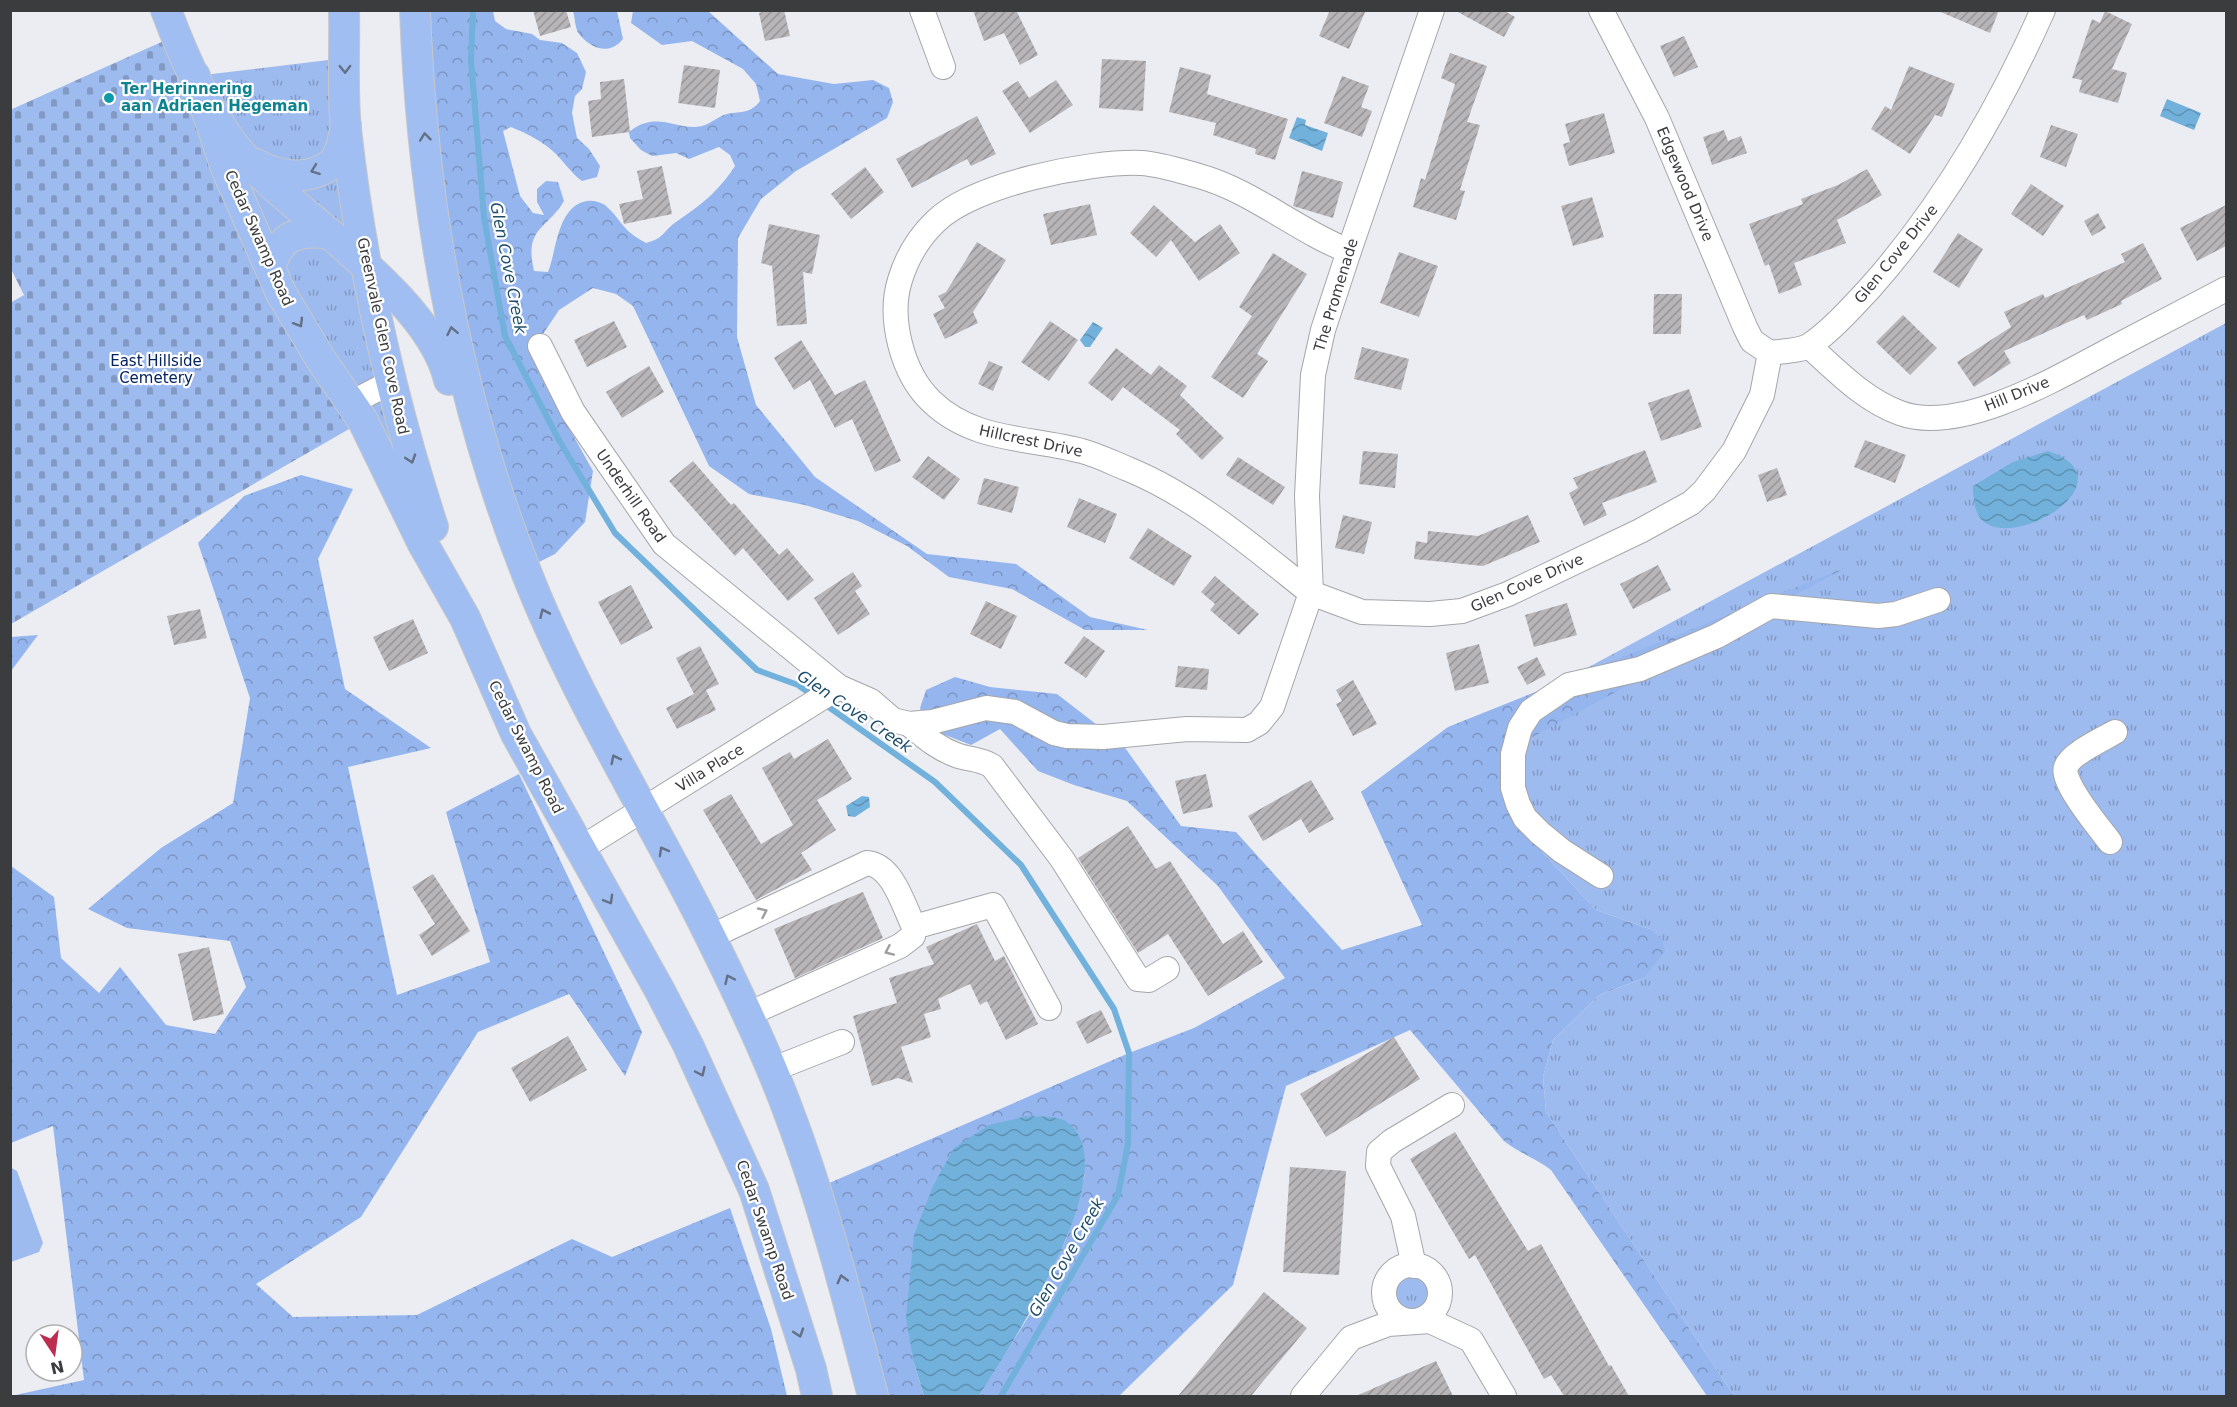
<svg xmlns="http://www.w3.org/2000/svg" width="2237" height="1407" viewBox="0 0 2237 1407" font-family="'DejaVu Sans',sans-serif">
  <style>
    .grass { fill: url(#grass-tufts) }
    .forest { fill: url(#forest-crowns) }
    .cemetery { fill: url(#cemetery-stones) }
    .park { fill: #9ebbef }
    .water { fill: url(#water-waves) }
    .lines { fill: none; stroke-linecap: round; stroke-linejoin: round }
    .stream { stroke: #71b1db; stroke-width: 6 }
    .building { fill: url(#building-hatch) }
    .minor-casing { stroke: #a4a6aa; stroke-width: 26 }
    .major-casing { stroke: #c8c8c9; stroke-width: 32 }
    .minor { stroke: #fff; stroke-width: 24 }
    .major { stroke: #a0bef1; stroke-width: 30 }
    .oneway { stroke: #637086 }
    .oneway2 { stroke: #9d9e9e }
    .culture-dot { fill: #0f9aa8; stroke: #fff; stroke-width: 2 }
    .labels { text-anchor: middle; stroke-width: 4.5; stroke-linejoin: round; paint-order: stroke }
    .culture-label { font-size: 15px; font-weight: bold; fill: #0d838f; stroke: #fff; text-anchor: start }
    .street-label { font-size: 15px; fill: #3b3c3e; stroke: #fff }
    .park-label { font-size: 15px; fill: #032263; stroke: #fff }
    .water-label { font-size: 16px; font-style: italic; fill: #1d4e6b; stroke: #fff }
  </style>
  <defs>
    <pattern id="grass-tufts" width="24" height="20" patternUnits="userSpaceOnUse" patternTransform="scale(1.5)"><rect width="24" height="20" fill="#9ebbef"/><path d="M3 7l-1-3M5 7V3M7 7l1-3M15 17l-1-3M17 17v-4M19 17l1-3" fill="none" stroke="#8299c3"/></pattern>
    <pattern id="forest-crowns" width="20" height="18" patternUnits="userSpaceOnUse" patternTransform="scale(1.5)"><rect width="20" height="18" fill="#95b5ee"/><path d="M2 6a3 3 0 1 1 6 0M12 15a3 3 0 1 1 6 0" fill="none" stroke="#7b94c2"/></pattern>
    <pattern id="cemetery-stones" width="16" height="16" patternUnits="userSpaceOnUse" patternTransform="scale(1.5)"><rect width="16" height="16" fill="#9ebbef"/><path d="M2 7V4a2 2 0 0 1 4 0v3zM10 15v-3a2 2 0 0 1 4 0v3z" fill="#8299c3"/></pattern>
    <pattern id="water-waves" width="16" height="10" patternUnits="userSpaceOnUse" patternTransform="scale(1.5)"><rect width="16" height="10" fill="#71b1db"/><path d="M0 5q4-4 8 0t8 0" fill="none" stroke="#5e91b3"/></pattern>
    <pattern id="building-hatch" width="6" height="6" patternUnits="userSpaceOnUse" patternTransform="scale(1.5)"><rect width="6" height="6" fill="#b8b5b9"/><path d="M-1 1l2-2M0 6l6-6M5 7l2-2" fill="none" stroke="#979498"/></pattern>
  </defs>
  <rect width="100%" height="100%" fill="#ebedf2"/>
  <g class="grass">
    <path d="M345,58L429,537L321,356L195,76Z"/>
    <path d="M2226,323V1396H1734L1546,1112L1543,1077L1553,1040L1599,995L1644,978L1650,929L1596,910L1543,853L1452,741Z"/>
    <circle cx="1412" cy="1293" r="18"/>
  </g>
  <g class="forest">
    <path d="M414,11H493L495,21L506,29L532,34L540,40L562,43L577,53L586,72L582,89L575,96L572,113L577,138L589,149L600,166L597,177L582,181C571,173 565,163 556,154C544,142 526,133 511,127L503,131L520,196L533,213L544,215L537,202V189L546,181L558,182L564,201C546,231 524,227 534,271L548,272C557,250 557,206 587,201C593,200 600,202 605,205C623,221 621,230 646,243C665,238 662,232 676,222C702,204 717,193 735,166L730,155L719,147L689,159L676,153L652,156L641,150L630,138L629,132C657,109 678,132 702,126C711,124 718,116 727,114C742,111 750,114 760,101L756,84L743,69L692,41L662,45L631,23L633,11H708L778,74L834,84L873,80L889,88L893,102L887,118L796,171L761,199L738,238L737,337L756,405L815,477L927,554L1016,564L1090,617L1148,630H1085L1012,589L949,577L907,546L858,521L805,505L749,494L709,466L633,306L616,294L593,288L559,310L539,340L544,383L593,471L585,522L555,554L521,571L491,481Z"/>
    <path d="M573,11H617L623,39C610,55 592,50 579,34C575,29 575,17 573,11Z"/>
    <path d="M301,475L353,489L318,559L345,689L431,748L348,767L397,995L490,962L446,812L519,774L642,1032L625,1076L569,994L478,1032L361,1217L256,1284L293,1317L417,1315L572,1239L612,1257L730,1208L771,1329L787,1396H11L84,1380L53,1126L11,1143V866L54,897L61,958L99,993L120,967L166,1025L215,1034L246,987L230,941L127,928L88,909L161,848L233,803L250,698L198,543L244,496Z"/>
    <path d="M1849,566L1501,754L1543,853L1596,910L1650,929L1662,939L1665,951L1644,978L1599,995L1553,1040L1543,1077L1546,1112L1734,1396H1707L1551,1170C1536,1158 1519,1153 1504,1141L1410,1030L1286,1086L1233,1285L1119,1396H979L1035,1306L1067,1237L1085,1174L914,1363L924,1396H873L820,1187L1129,1053L1194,1028L1285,978L1218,886L1127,801L1074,785L1038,771L1000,729L971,745L927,728L920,708L926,690L955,677L990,687L1057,694L1123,745L1181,826L1236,832L1342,950L1422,925L1361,792L1448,727Z"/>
    <path d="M38,635L11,671V637Z"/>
  </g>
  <path class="cemetery" d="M177,35L226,168L363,421L11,624L10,303L24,295L11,269L10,110Z"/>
  <path class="park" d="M10,1167L17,1171L43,1243L39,1252L11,1262Z"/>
  <g class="water">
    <path d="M2167,99L2201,113L2194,130L2160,116Z"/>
    <path d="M1297,117L1306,120L1305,125L1328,133L1322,151L1289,138Z"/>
    <path d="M1093,322L1103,328L1090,347H1085L1080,340Z"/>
    <path d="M2048,451C2131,479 2018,551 1983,521C1974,513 1973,497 1973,486L2013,462Z"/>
    <path d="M862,796L869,797L870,807L855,817L848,816L846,806Z"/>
    <path d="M1027,1116C1038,1117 1058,1115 1067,1122C1130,1167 1008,1349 979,1396H924L914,1363L906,1318L914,1235L933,1186L954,1148L989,1125Z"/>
  </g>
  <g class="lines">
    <g class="stream">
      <path d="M473,10L471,60L484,217L505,336L560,442L615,533L757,670L798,685L815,697"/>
      <path d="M823,703L935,782L1021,865L1114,1009L1129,1053L1128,1144L1118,1195L1001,1396"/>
    </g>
  </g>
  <g class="building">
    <path d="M533,10H566L571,27L540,36Z"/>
    <path d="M769,10H784L790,36L765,41L759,13Z"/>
    <path d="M973,10H1016L1038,55L1020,65L1004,33L984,41Z"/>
    <path d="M1330,10H1366L1349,49L1319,36Z"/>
    <path d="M1454,10H1503L1515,17L1504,37Z"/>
    <path d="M1936,10H1999L1990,33Z"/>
    <path d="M2105,11L2132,24L2112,69L2127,73L2118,103L2079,92L2082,80L2072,78L2092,19L2100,23Z"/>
    <path d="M1684,36L1698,67L1674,77L1660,46Z"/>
    <path d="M1450,53L1487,66L1467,122L1480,125L1460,190L1465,191L1456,220L1413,207L1421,178L1425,180L1455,84L1441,78Z"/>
    <path d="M1102,59L1146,61L1143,111L1099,108Z"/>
    <path d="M684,65L720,70L715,108L678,103Z"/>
    <path d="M1909,66L1955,84L1942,117L1935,115L1910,154L1871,129L1885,106L1891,110Z"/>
    <path d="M1180,67L1211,75L1207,94L1288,119L1275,160L1255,154L1256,149L1213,135L1216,123L1169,112Z"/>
    <path d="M1342,76L1369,86L1361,107L1372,111L1362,137L1324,123Z"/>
    <path d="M624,79L630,132L592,137L588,101L601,99L600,82Z"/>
    <path d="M1056,80L1073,105L1030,133L1002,91L1018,81L1029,98Z"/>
    <path d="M1604,113L1615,153L1569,166L1563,144L1570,142L1565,124Z"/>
    <path d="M977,116L996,154L971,166L967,159L912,188L896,159Z"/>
    <path d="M2051,125L2078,134L2066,167L2040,157Z"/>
    <path d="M1724,130L1728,141L1741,136L1747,153L1712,165L1703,137Z"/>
    <path d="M662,166L672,214L624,224L619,204L643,199L637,171Z"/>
    <path d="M865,167L884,192L851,219L831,194Z"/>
    <path d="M1867,169L1882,195L1837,220L1846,243L1794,263L1802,285L1779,294L1769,264L1765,266L1749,224L1803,204L1801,199L1838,185Z"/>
    <path d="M1302,171L1343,182L1333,218L1293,206Z"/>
    <path d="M2031,184L2064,206L2043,236L2011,214Z"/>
    <path d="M1592,197L1604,237L1573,246L1561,206Z"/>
    <path d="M1090,204L1097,235L1051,245L1043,214Z"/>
    <path d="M1154,205L1195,242L1220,224L1240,253L1199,281L1171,240L1156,257L1130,233Z"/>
    <path d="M2226,205V246L2197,261L2180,228Z"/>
    <path d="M2098,213L2106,228L2092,236L2084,221Z"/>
    <path d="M769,224L820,235L812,274L803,272L807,324L777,326L772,266L761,263Z"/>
    <path d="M1958,233L1983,249L1959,288L1933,272Z"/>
    <path d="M977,242L1006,260L973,312L978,323L945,339L933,314L945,308L938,296L946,292Z"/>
    <path d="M2143,243L2162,279L2121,301L2122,304L2087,320L2084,315L2004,351L2011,363L1974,387L1957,362L2011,327L2004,312L2043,294L2045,298L2125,262L2121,254Z"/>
    <path d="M1399,252L1438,266L1419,317L1380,303Z"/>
    <path d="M1273,253L1307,274L1257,354L1268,361L1243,398L1211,377L1252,316L1239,307Z"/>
    <path d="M1654,294H1682L1681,334H1653Z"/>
    <path d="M1903,315L1937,348L1910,375L1876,342Z"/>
    <path d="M614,321L627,347L587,367L574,340Z"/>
    <path d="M1050,321L1078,340L1049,381L1021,362Z"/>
    <path d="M801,340L835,395L865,380L901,461L875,472L852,419L835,428L810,380L794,390L774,358Z"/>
    <path d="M1362,347L1409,359L1401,390L1354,379Z"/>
    <path d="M1116,348L1151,375L1159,365L1187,386L1180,395L1224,438L1202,460L1176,434L1180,430L1123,387L1112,401L1088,383Z"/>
    <path d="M989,361L1003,367L993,391L978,384Z"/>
    <path d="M649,366L664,392L622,418L606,392Z"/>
    <path d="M1689,389L1702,427L1661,441L1648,403Z"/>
    <path d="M1865,440L1906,455L1895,483L1854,467Z"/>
    <path d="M1645,450L1657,482L1602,503L1607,515L1584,526L1569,493L1578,488L1573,478Z"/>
    <path d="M1363,451L1398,454L1395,488L1359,484Z"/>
    <path d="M928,456L960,479L944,500L912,477Z"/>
    <path d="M1238,457L1285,487L1273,505L1226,475Z"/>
    <path d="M693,461L731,505L734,503L779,555L787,548L814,580L788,601L743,548L735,556L669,481Z"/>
    <path d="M1777,468L1787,495L1767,502L1758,475Z"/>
    <path d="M984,478L1019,487L1012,513L977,504Z"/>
    <path d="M1079,498L1117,514L1105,543L1067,527Z"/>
    <path d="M1343,515L1372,522L1364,554L1335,548Z"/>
    <path d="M1528,515L1540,542L1483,566L1414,559L1416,541L1427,543L1428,531L1478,536Z"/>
    <path d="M1148,528L1192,556L1174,586L1129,558Z"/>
    <path d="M1658,565L1671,590L1633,609L1620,584Z"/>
    <path d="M853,572L862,586L855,591L870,614L838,635L814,598Z"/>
    <path d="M1215,576L1259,614L1239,635L1210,610L1215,604L1201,592Z"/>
    <path d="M631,585L653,628L621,645L598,602Z"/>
    <path d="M986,601L1017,616L1001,649L970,634Z"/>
    <path d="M1567,603L1577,635L1534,647L1525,615Z"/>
    <path d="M200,609L207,638L174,645L167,616Z"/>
    <path d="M413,619L428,653L389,671L373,637Z"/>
    <path d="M1084,636L1105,651L1086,678L1064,663Z"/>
    <path d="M1479,644L1489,683L1455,691L1446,653Z"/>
    <path d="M700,646L719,684L706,690L716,710L677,729L666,708L694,694L676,658Z"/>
    <path d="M1537,657L1546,675L1527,685L1517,667Z"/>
    <path d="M1178,666L1209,669L1207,690L1175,687Z"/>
    <path d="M1353,680L1377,724L1353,736L1336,704L1342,701L1336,690Z"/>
    <path d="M828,739L852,779L817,800L836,830L801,853L812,870L756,900L703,810L731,794L761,844L793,825L762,768L790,752L794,759Z"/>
    <path d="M1206,774L1213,807L1183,814L1175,781Z"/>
    <path d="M1311,780L1334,819L1309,833L1301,819L1263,841L1248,816Z"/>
    <path d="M1128,826L1156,869L1170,861L1223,944L1243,931L1263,962L1208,996L1168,934L1138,953L1078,858Z"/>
    <path d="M433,874L470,931L432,956L419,935L435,924L412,887Z"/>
    <path d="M863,892L883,938L795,978L774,929Z"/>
    <path d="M977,924L995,961L1004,956L1038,1024L1006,1040L987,1001L980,1005L970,984L938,999L941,1009L924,1014L931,1037L901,1047L913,1083L898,1078L872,1086L853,1016L897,1003L889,978L934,964L926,947Z"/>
    <path d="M209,947L224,1014L193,1021L178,954Z"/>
    <path d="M1101,1010L1112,1032L1087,1044L1076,1022Z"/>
    <path d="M568,1036L587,1070L530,1102L511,1068Z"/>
    <path d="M1394,1037L1420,1079L1326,1137L1300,1094Z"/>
    <path d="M1455,1132L1528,1251L1541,1244L1609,1366L1611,1365L1629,1396H1564L1551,1375L1544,1379L1475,1255L1469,1259L1410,1159Z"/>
    <path d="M1290,1167L1346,1171L1339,1275L1283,1272Z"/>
    <path d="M1264,1292L1307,1328L1251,1396H1178Z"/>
    <path d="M1436,1361L1453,1396H1356Z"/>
  </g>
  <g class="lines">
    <g class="minor-casing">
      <g id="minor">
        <path d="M922,10L943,67"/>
        <path d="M1601,10L1657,118L1745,327L1752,341L1770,353"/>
        <path d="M540,346L573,412L664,544L839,687L871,701L893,720L909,724L932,722L986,708L1015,712L1054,733L1067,736L1103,737L1187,729L1247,730L1259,723L1272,707L1311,593L1362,612L1430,614L1462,611L1508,594L1640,531L1691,503L1704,491L1734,451L1762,395L1770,353"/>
        <path d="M1809,346C1837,371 1864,400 1900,413C1962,436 2064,374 2117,346C2154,327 2190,308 2226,289"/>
        <path d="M1770,353C1782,351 1801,351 1810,345C1832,330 1852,307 1870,288C1943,206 1998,111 2043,10"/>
        <path d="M351,403L391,382"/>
        <path d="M1311,593C1253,547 1196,497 1128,469C1113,463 1097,455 1082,451C1029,437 973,442 931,401C902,373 888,318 900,280C907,257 918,238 936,221C974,184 1089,161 1141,163C1160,164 1181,171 1199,176C1253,191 1297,231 1349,251"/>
        <path d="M1311,593L1307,496L1313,375L1323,330L1349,251L1432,10"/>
        <path d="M909,724C924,736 937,748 956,755C969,760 979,758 992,766L1062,859L1138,979L1149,980L1167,969"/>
        <path d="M2110,842C2100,829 2060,781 2066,767C2070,754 2103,739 2115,732"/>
        <path d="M580,849L839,687"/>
        <path d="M1601,876L1562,851L1540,833L1525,818L1518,804L1513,788V754L1520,728L1531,711L1569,685L1640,669L1717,636L1771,606L1878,616L1896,614L1938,600"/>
        <path d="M914,927L993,905L1049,1008"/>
        <path d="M710,937L867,863C893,865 904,907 914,927L913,936L900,946L746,1015"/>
        <path d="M771,1070L842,1042"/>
        <circle cx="1412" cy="1293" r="28"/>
        <path d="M1414,1266L1403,1216L1378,1166L1379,1152L1392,1141L1452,1105"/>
        <path d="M1303,1396L1351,1338L1388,1324L1430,1321L1471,1340L1504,1396"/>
      </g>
    </g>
    <g class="major-casing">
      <g id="major">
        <path d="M166,10C182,53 212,122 242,155C299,218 430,297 449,380"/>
        <path d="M344,10C345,49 342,90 346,129C361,264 391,398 433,527"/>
        <path d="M415,10C422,203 456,395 527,574C575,696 645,807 704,924C734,984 766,1050 789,1113C824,1205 848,1301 873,1396"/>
        <path d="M195,76L226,168L281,293L320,358L363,421L422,542L465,618L516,734L659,989L688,1045L754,1190L811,1369L817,1396"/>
        <path d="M256,164C278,177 312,182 333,162C342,153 343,138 346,126"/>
        <path d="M270,267C280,237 295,230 326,233"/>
      </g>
    </g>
    <use href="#minor" class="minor"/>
    <use href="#major" class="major"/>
  </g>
  <defs><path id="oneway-chevron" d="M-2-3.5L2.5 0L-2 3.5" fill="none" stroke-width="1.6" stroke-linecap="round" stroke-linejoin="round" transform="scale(1.5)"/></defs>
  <g class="oneway">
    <use href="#oneway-chevron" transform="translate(345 69) rotate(89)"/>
    <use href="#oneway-chevron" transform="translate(425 137) rotate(-96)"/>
    <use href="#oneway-chevron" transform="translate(315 170) rotate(160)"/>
    <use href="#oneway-chevron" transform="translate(299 323) rotate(59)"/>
    <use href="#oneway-chevron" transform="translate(452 331) rotate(-101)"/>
    <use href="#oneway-chevron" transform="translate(411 459) rotate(72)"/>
    <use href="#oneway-chevron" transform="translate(544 613) rotate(-114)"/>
    <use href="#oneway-chevron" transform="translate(615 759) rotate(-117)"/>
    <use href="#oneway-chevron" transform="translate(663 851) rotate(-119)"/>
    <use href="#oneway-chevron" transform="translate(609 900) rotate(60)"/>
    <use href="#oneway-chevron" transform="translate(729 979) rotate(-115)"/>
    <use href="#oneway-chevron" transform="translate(701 1072) rotate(65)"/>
    <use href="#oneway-chevron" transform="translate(842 1279) rotate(-105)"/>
    <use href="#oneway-chevron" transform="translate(799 1333) rotate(72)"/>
  </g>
  <g class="oneway2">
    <use href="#oneway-chevron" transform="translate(763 912) rotate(-25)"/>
    <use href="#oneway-chevron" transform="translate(889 951) rotate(156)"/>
  </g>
  <circle class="culture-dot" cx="109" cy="98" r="6"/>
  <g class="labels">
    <g class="culture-label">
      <text x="121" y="94">Ter Herinnering<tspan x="121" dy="17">aan Adriaen Hegeman</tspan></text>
    </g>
    <g class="street-label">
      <text transform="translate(1685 184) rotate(67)" y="5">Edgewood Drive</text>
      <text transform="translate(259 238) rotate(66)" y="5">Cedar Swamp Road</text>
      <text transform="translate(1896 254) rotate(-51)" y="5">Glen Cove Drive</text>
      <text transform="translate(1336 295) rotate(-73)" y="5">The Promenade</text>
      <text transform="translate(383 336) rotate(78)" y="5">Greenvale Glen Cove Road</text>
      <text transform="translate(2017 394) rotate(-22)" y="5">Hill Drive</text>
      <text transform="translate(1031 441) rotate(12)" y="5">Hillcrest Drive</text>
      <text transform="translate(631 496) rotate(55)" y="5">Underhill Road</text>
      <text transform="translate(1527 583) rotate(-24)" y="5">Glen Cove Drive</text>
      <text transform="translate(526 747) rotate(63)" y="5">Cedar Swamp Road</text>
      <text transform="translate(710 768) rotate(-32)" y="5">Villa Place</text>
      <text transform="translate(765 1230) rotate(71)" y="5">Cedar Swamp Road</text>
    </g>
    <g class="park-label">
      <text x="156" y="366">East Hillside<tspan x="156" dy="17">Cemetery</tspan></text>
    </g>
    <g class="water-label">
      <text transform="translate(509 268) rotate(79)" y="6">Glen Cove Creek</text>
      <text transform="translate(855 711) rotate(34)" y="6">Glen Cove Creek</text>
      <text transform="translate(1066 1257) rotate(-60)" y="6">Glen Cove Creek</text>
    </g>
  </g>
  <rect width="2237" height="1407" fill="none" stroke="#3b3c3e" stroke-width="24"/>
  <g transform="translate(54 1353) rotate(167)"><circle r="28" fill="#ffffff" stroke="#b1b1b2" stroke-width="1.5"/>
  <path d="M0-4.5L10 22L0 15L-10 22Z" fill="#bd2d4f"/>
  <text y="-9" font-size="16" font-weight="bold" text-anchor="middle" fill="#3b3c3e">N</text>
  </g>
</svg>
